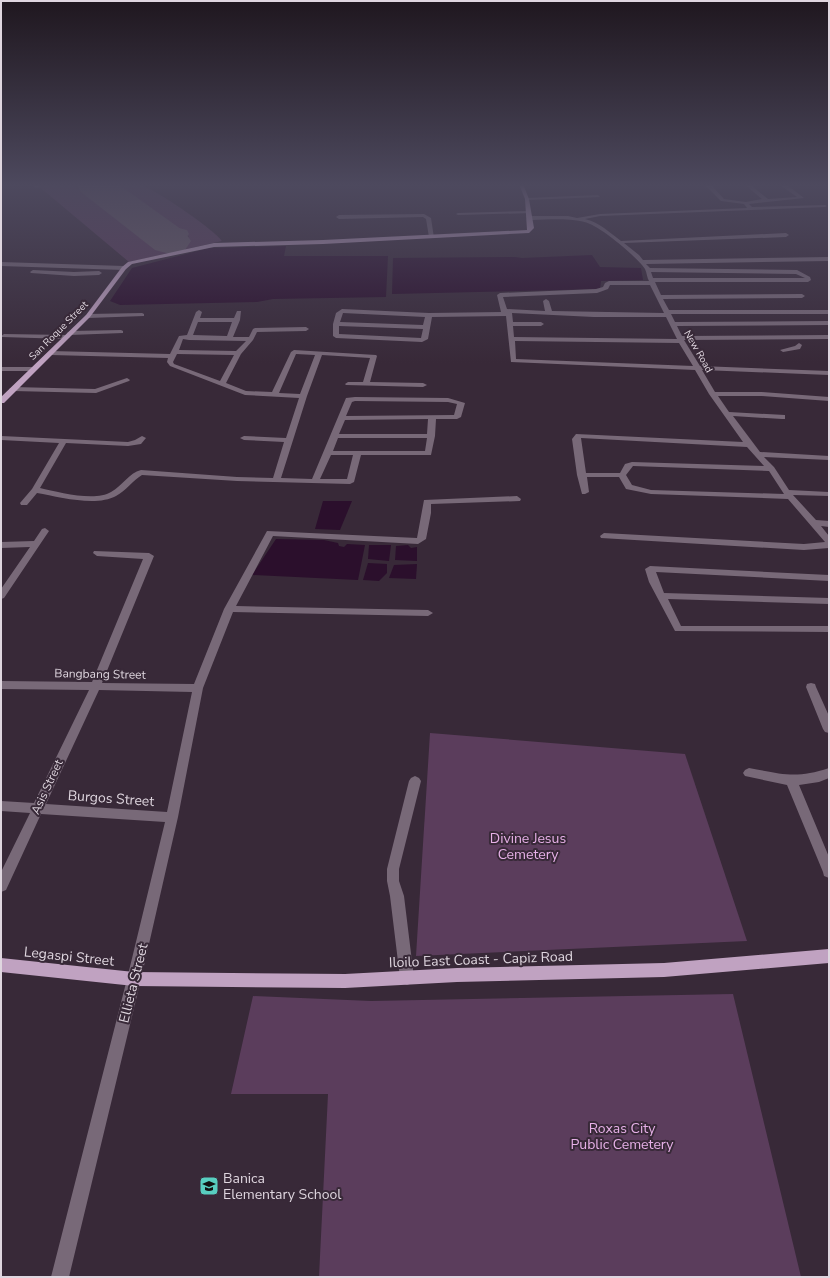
<svg xmlns="http://www.w3.org/2000/svg" width="830" height="1278" viewBox="0 0 830 1278" font-family="'Nunito Sans',sans-serif">
  <style>
    .green { fill: #5b3d5c }
    .water { fill: #2b0f2c }
    .lines { fill: none; stroke-linecap: round; stroke-linejoin: round }
    .taxiway { fill: #695c69; fill-rule: evenodd }
    .runway { fill: #695c69; fill-rule: evenodd }
    .minor { fill: #786978; fill-rule: evenodd }
    .major { fill: #c0a2c1; fill-rule: evenodd }
    .labels { text-anchor: middle; stroke-width: 4; stroke-linejoin: round; paint-order: stroke }
    .far-street-label { font-size: 10px; fill: #dfd6df; stroke: #382938 }
    .street-label { font-size: 12px; fill: #dfd6df; stroke: #382938 }
    .near-street-label { font-size: 14px; fill: #dfd6df; stroke: #382938 }
    .near-park-label { font-size: 14px; fill: #e6b0e7; stroke: #382938 }
    .near-poi-label { font-size: 14px; fill: #dfd6df; stroke: #382938; text-anchor: start }
  </style>
  <rect width="100%" height="100%" fill="#382938"/>
  <g class="green">
    <path d="M36,184H72L151,246L189,237L116,184C124,184 134,183 141,185C155,189 215,230 222,241L129,262Z"/>
    <path d="M430,733L685,754L747,941L416,956Z"/>
    <path d="M733,994L801,1277H319L328,1094H231L253,996L371,1001Z"/>
  </g>
  <g class="water">
    <path d="M286,246L284,256H388L386,297L273,299L257,302L120,305L110,301L132,268L209,248Z"/>
    <path d="M592,255L600,267L641,268L643,280L601,281L600,289L392,294L393,258L515,257L522,258Z"/>
    <path d="M323,501H352L340,530L315,529Z"/>
    <path d="M276,539L324,540L338,543L339,546L344,547L347,544L365,545L358,580L252,575Z"/>
    <path d="M369,545H391L389,561L368,559Z"/>
    <path d="M408,545L411,548L417,547V561L395,560L396,546Z"/>
    <path d="M368,563L387,564V573L379,581L363,580Z"/>
    <path d="M417,564L416,579L389,578L394,565Z"/>
  </g>
  <g class="lines">
    <path class="taxiway" d="M150,221L187,230L189,234C180,247 159,243 146,240L144,236L146,232L151,231L144,229L142,226L144,223Z"/>
    <path class="runway" d="M76,184H118L185,232L191,241L185,250L170,254L155,250L81,192Z"/>
    <g class="minor">
      <path d="M32,184H37L40,187L36,188Z"/>
      <path d="M706,184H739L712,186L724,199L746,202L762,199L744,184H749L768,199L797,197L783,187L774,184L787,185L804,198L749,204L752,207L825,205L827,206L825,207L600,216L585,219C599,222 609,232 621,241L786,233L789,235L786,237L624,243L639,255L643,260L829,257V261L646,264L650,268L797,270L810,277L811,280L808,282H655L661,295L802,294L805,296L802,298L663,299L669,310H829V314H671L675,322L829,321V325L677,326L682,336L829,335V339L684,340L700,366L829,371V375L702,370L715,392H762L829,397V401L762,396H718L729,412L785,415V419H782L733,416L760,452L829,456V460L764,457L774,467L789,490L829,492V496L793,495L816,520L829,521V527L821,526L829,536V548L804,550L601,538L600,536L604,533L804,544L825,542L788,499L651,494L626,489L619,477H587L589,492L585,494H582L577,475L572,439L576,434L743,442L709,394L695,370L511,362L506,316L432,317L428,339L422,342L336,338L333,336V324L336,313L342,309L429,313L501,312L497,295L500,293L596,289L603,287L605,283L609,281H649C647,278 647,273 645,269C637,257 603,229 590,224C572,217 550,220 531,220L528,218L531,216H568L577,218L600,214L747,208L744,204L721,201L706,186ZM651,272L796,274L805,278H653ZM610,285H650L664,313L552,311L549,301L546,299L543,301L545,311L507,309L503,297L597,293L608,289ZM343,313L425,317L423,325L340,322ZM512,313L594,317H666L677,339L514,337L513,326H541L544,324L541,322H513ZM339,326L423,329L421,338L339,334ZM515,341L679,343L693,366L516,359ZM581,438L747,447L764,466L632,462L625,464L620,473H586ZM633,466L769,471L784,494L651,490L632,485L626,475Z"/>
      <path d="M598,195L600,197L527,200L525,199L527,198Z"/>
      <path d="M529,211L531,213L458,215L456,214L458,213Z"/>
      <path d="M424,214L431,218L434,238L429,237L426,219L423,217L339,219L336,217L339,215Z"/>
      <path d="M1,262L124,266L127,268L124,270L1,266Z"/>
      <path d="M33,270L74,272L99,271L102,273L99,275L74,276L31,273L30,272Z"/>
      <path d="M199,310L202,312L200,318H234L237,311H241L240,320L233,337H249L253,329L255,328L306,327L309,329L306,331L257,332L253,340L241,354L226,383L246,391L272,392L291,352L294,350L376,355L377,356L370,382L423,383L427,385L423,387L346,385L345,384L348,382H363L370,358L322,355L307,396L281,478L312,479L346,398L355,397L448,398L465,403L461,417L457,419H436L435,436L431,455H361L354,482L350,484L237,481L142,475C133,480 126,491 116,496C96,507 59,497 37,493L27,505H21L20,503L32,489L59,443L1,440V436L128,442L135,440L142,436L146,438L141,444L128,446L66,443L40,488C58,492 95,502 111,492C122,486 129,473 141,470L237,477L273,478L284,442L244,440L240,438L244,436L286,438L299,398L245,395L170,366L167,362L168,358L51,355L48,353L51,351L170,354L179,336L187,335L196,312ZM198,322H232L227,336L193,335ZM183,339L189,340L246,341L236,351L179,350ZM177,354L234,355L220,381L174,364L173,362ZM296,354L315,355L300,394L279,393ZM355,401L448,402L457,404L454,415L346,416L352,402ZM428,419L427,434H339L345,420ZM338,438H427L425,451H333ZM331,455H353L347,479H320Z"/>
      <path d="M142,313L144,314V316L88,318L85,316L88,314Z"/>
      <path d="M121,330L123,331V333L70,335L67,333L70,331Z"/>
      <path d="M4,334L67,335L70,337L67,339L2,337L1,336Z"/>
      <path d="M799,343L802,345L800,349L783,352L780,350L795,346Z"/>
      <path d="M1,367H34L37,369L34,371H1Z"/>
      <path d="M127,378L130,380L129,381L96,393L13,391L9,389L13,387L95,389Z"/>
      <path d="M517,496L521,499L520,501L431,504V513L426,539L418,544L273,536L236,606L428,610L433,613L428,616L233,612L203,688L178,817L141,979L69,1277H51L127,979L165,822L41,814L6,890L1,892V872L30,813L1,811V801L34,803L89,690L1,689V681L92,682L143,559L97,556L93,553L94,551L149,553L154,556L102,683L194,684L224,609L267,531L417,538L424,500ZM99,690L192,692L167,812L46,804Z"/>
      <path d="M45,528L49,531L4,598L1,599V589L30,547L1,548V542L34,541L42,529Z"/>
      <path d="M650,566L829,575V581L656,572L664,593L829,598V604L668,599L681,626H829V632L675,631L649,582L645,569Z"/>
      <path d="M811,683L815,684L816,687L829,716V733L825,732L823,729L806,687L807,684Z"/>
      <path d="M749,768C782,774 796,779 829,768V778L819,782L799,785L829,857V878L824,876L823,872L787,785L745,776L743,773L745,770Z"/>
      <path d="M415,776L419,778L421,781L399,869V881L404,896L414,978L412,983L407,985L402,983L400,978L390,896L387,881V869L409,781L411,778Z"/>
    </g>
    <g class="major">
      <path d="M519,184H523L529,199L534,228L529,233L323,244L214,247L132,264L126,269L90,317L4,403H1V397L86,315L122,267L128,262L214,243L323,240L527,230L525,199Z"/>
      <path d="M829,949V963L664,977L457,982L345,988L134,986L1,972V958L134,972L345,974L457,968L664,963Z"/>
    </g>
  </g>
  <linearGradient id="sky" x2="0" y2="1"><stop stop-color="#1f171f"/><stop offset="0.51" stop-color="#4d495e"/><stop offset="1" stop-color="#4d495e" stop-opacity="0"/></linearGradient>
  <rect width="830" height="363" fill="url(#sky)"/>
  <defs>
    <g id="school-square" transform="scale(1)"><rect x="-9" y="-9" width="18" height="18" rx="4" fill="#58cec0" stroke="#382938"/><path d="M0-5L7-2L0 1L-7-2ZM-4 1L0 2.5L4 1V4Q0 6-4 4Z" fill="#111"/></g>
  </defs>
  <g fill-rule="evenodd">
    <use href="#school-square" x="209" y="1186"/>
  </g>
  <g class="labels">
    <g class="far-street-label">
      <text transform="translate(58 330) rotate(-45)" y="4">San Roque Street</text>
      <text transform="translate(699 351) rotate(60)" y="4">New Road</text>
    </g>
    <g class="street-label">
      <text transform="translate(100 674) rotate(1)" y="4">Bangbang Street</text>
      <text transform="translate(47 787) rotate(-65)" y="4">Asis Street</text>
    </g>
    <g class="near-street-label">
      <text transform="translate(111 798) rotate(4)" y="5">Burgos Street</text>
      <text transform="translate(69 956) rotate(6)" y="5">Legaspi Street</text>
      <text transform="translate(481 959) rotate(-2)" y="5">Iloilo East Coast - Capiz Road</text>
      <text transform="translate(133 983) rotate(-76)" y="5">Ellieta Street</text>
    </g>
    <g class="near-park-label">
      <text x="528" y="843">Divine Jesus<tspan x="528" dy="16">Cemetery</tspan></text>
      <text x="622" y="1133">Roxas City<tspan x="622" dy="16">Public Cemetery</tspan></text>
    </g>
    <g class="near-poi-label">
      <text x="223" y="1183">Banica<tspan x="223" dy="16">Elementary School</tspan></text>
    </g>
  </g>
  <rect width="830" height="1278" fill="none" stroke="#dfd6df" stroke-width="4"/>
</svg>
